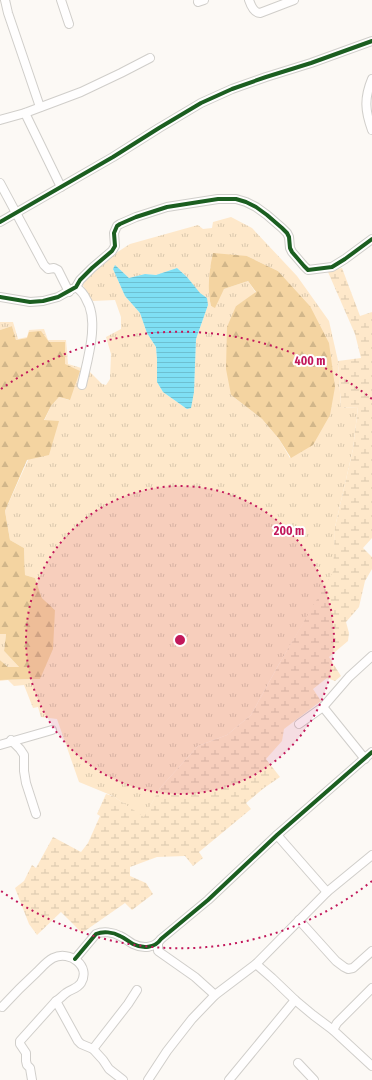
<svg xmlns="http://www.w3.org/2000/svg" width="372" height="1080" viewBox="0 0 372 1080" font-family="'Fira Sans Condensed',sans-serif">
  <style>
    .grass { fill: url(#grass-tufts); fill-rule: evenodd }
    .forest { fill: url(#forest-firs) }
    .wetland { fill: url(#wetland-marsh) }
    .water { fill: url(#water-rules) }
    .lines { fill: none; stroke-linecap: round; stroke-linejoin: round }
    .minor-casing { stroke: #d0ceca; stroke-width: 10 }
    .minor { stroke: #fffefe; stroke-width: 8 }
    .cycleway-casing { stroke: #fff; stroke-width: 6 }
    .cycleway { stroke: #1b5e20; stroke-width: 4 }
    .ring { fill: none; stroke: #c2185b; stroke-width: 2; stroke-dasharray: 2 4 }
    .centre { fill: #c2185b; stroke: #fff; stroke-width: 2 }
    .ring-label { font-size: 12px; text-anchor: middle; font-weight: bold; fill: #c2185b; stroke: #fff; stroke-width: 4; stroke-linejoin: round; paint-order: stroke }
  </style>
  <defs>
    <pattern id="grass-tufts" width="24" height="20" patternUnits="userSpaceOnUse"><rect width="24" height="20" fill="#fee8ca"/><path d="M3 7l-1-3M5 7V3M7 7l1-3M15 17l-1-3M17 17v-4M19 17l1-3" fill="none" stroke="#d9c7ad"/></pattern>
    <pattern id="forest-firs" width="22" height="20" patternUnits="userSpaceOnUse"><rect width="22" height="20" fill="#f4d4a1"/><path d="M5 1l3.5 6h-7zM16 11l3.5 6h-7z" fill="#d1b68a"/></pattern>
    <pattern id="wetland-marsh" width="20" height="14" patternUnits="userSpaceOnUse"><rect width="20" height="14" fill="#fee8ca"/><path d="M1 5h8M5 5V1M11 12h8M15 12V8" fill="none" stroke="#d9c7ad"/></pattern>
    <pattern id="water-rules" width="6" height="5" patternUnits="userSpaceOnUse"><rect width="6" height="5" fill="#7fdff4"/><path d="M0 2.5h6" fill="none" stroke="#6dbfd1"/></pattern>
  </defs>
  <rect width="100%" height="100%" fill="#fcf9f5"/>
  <g class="grass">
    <path d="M231,217L252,228L297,276L329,321L338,361L341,408L358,407L353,449L335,527L334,572L279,664L251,715L227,735L198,746L160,788L144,818L113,796L79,782L57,719L41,717L38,707L33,708L24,685L14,686L8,680L0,681V680L40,679L55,610L42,598L35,578L25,575L24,548L10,540L5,511L28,460L58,421H44L51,406L59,397L69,400L65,364L49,342L27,338L16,340L12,326L0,330V322H13L18,339L27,337L29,330L44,329L48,340H66L68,364L88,370L102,384L106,385L110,379L111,354L106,337L121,329V317L115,300L93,301L87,295L82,283L99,264L130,244L198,225L203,229L212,228L213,222ZM247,256L278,271L310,306L290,458L279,439L262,419L231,395L236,306L256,293L248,281L224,289L211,307L209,295L210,267ZM115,266L129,278L145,274L156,275L177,268L187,277L208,305L196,339L194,392L187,409L163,392L157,382V359L156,347L147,333L140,313L125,296L113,269Z"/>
    <path d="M0,634H6L4,651L19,667H8L0,660Z"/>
  </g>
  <g class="forest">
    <path d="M213,253L247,256L278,271L310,306L329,343L335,387L330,415L313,445L291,458L279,439L262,419L231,395L226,369L227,327L236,306L256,292L248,281L224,289L215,308L211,306C207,289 209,271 213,253Z"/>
    <path d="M12,326L16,340L27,338L29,332L41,331L49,342H65V364L80,371L70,400L59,397L51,406L44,420L59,421L49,455L27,460L5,511L10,540L24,548L25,575L35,578L42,598L55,610L53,649L40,679L0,680V660L8,667H19L4,651L6,634H0V330Z"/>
  </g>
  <path class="wetland" d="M342,268L360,316L372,312V538L363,548L372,557V569L365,581L359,607L346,622L349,633L348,641L329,657L341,676L335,681L327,678L313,689L321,701L284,729L282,741L266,759L280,777L264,788L246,803L251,809L199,852L203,858L193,866L185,856L157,857L130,867V876L146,883L153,894L132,910L125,903L82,933L61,912L37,935L29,924L15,888L24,881L32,865L36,868L53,837L81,852L88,843L100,816L97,814L106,794L113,796L144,817L160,788L198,746L227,735L251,715L279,664L333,572L335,527L353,449L358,407L341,408L338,361L361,358L355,334L328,272Z"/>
  <path class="water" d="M115,265L129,278L145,274L156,275L177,268L187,277L200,293L207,298L208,305L196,339L194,392L191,408L187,409L163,392L157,382V359L156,347L147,333L140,313L125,296L113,269Z"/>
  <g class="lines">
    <g class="minor-casing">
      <g id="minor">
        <path d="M5,0L8,13L40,107"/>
        <path d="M61,0L69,24"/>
        <path d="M249,0C251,6 254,13 260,13L294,0"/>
        <path d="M198,2L204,0"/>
        <path d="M372,79C364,98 365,111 372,130"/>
        <path d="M25,113L61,187"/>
        <path d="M0,120L25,113L81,92L121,73L150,58"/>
        <path d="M0,183L44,265L48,269L54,268L58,270L69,292"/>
        <path d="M0,222L113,157L159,128L201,103L232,89L266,77L311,63L372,41"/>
        <path d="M76,287C80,290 84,294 86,299C100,321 87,361 82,385"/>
        <path d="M0,297L30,302L43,301L58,297L76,287L80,280L92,268L112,251L115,246L114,233L117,226L120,224L136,217L167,207L218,199H236L246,202L256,207L267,215L282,228L287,233L289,237L290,248L292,252L304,266L308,270L332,267L345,259L372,239"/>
        <path d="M323,707L365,759"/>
        <path d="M299,724L323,707L349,677L372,656"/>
        <path d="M11,740L20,749L24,755V771L26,783L36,814"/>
        <path d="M0,745L52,730"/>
        <path d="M277,835L327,892"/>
        <path d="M299,920L336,961L344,967L348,969L353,968L372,951"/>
        <path d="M158,944V951L195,977L215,995"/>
        <path d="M75,959L96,934C103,931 113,932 120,936C125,938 129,942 133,944C143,949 155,948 161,939L208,900L277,835L372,752"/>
        <path d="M256,964L272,978L295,1000L313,1015L333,1030L372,1066"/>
        <path d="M2,1007C13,995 25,983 37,972C42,967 47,961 53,958C70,950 91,966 81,983C77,989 71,989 66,993C62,996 60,999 56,1001L78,1041L81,1044L93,1049L103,1060L109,1069L123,1080"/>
        <path d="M333,1030L337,1023L372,988"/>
        <path d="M93,1049L128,1004L137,990"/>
        <path d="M298,1063L314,1080"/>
        <path d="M32,1080L30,1068L27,1065L26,1061V1053L20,1044V1041L56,1001"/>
        <path d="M148,1080L167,1051L192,1019L215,995L256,964L327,892L372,855"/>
        <path d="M229,1080L295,1000"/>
      </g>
    </g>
    <use href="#minor" class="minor"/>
    <g class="cycleway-casing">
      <g id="cycleway">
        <path d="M0,222L113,157L159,128L201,103L232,89L266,77L311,63L372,41"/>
        <path d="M0,297L30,302L43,301L58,297L76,287L80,280L92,268L112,251L115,246L114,233L117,226L120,224L136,217L167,207L218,199H236L246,202L256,207L267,215L282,228L287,233L289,237L290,248L292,252L304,266L308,270L332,267L345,259L372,239"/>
        <path d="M75,959L96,934C103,931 113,932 120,936C125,938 129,942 133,944C143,949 155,948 161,939L208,900L277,835L372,752"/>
      </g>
    </g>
    <use href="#cycleway" class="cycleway"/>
  </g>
  <circle cx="180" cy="640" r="154" fill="#c2185b" fill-opacity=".12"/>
  <g class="ring">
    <circle cx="180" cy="640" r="154"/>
    <path d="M372 881A308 308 0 0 1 1 891M1 389A308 308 0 0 1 372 399"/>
  </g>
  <circle cx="180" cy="640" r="6" class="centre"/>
  <g class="ring-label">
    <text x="310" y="365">400 m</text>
    <text x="289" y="535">200 m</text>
  </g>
</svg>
